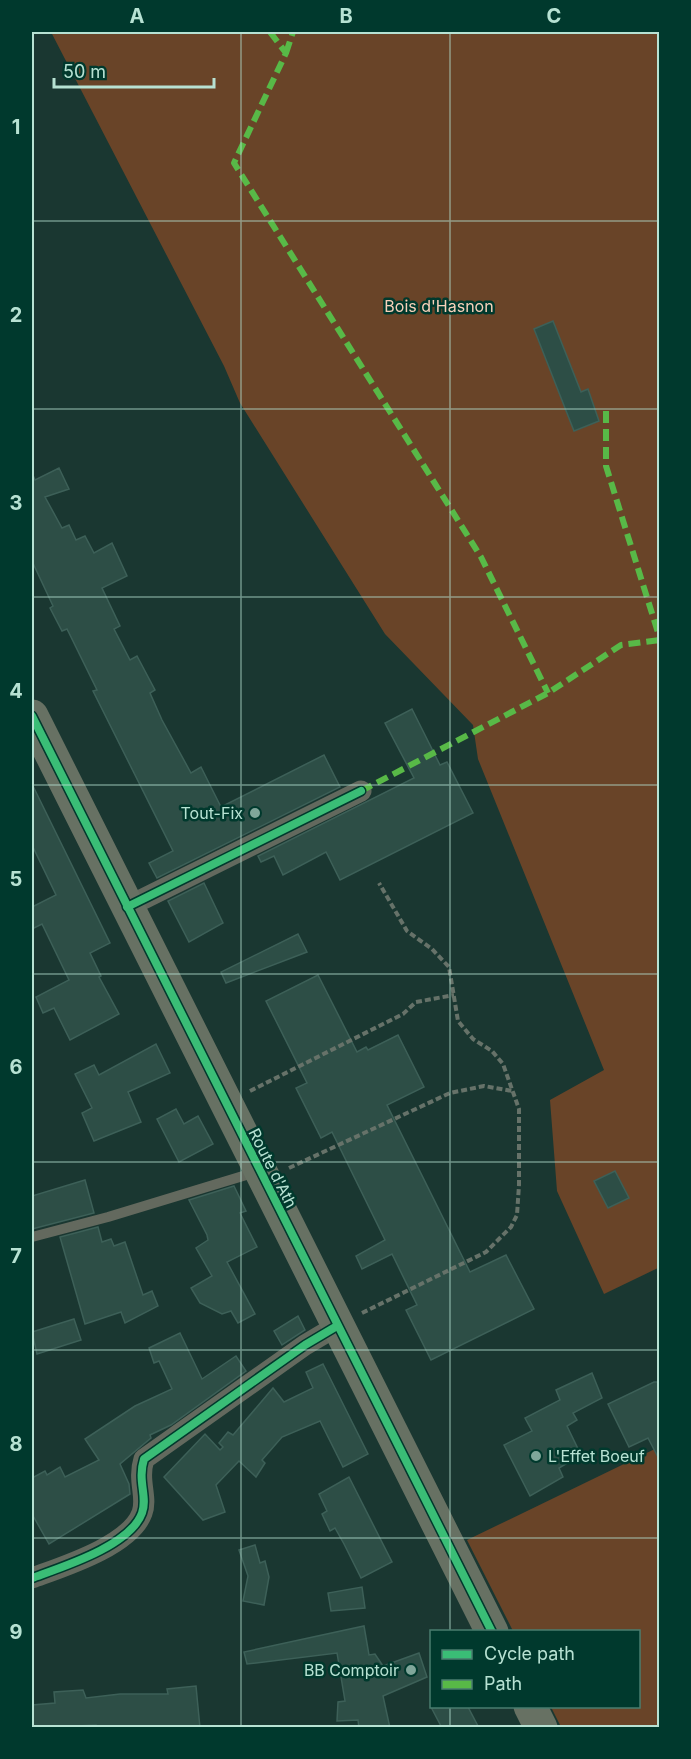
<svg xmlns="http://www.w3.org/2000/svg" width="691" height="1759" viewBox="0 0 691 1759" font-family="Inter,sans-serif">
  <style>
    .green { fill: #694428 }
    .building { fill: #2d4e46; stroke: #3d6058; stroke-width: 1.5 }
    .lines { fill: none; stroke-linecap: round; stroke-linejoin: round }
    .path { stroke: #667269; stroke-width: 4; stroke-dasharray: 6 3; stroke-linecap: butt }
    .service { stroke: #63695e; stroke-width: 10 }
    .minor { stroke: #63695e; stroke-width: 21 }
    .primary { stroke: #677163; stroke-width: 33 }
    .quiet { stroke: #58b947; stroke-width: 6; stroke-dasharray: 12 6; stroke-linecap: butt }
    .cycleway-casing { stroke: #00392d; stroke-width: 11 }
    .cycleway { stroke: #3abd76; stroke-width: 8 }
    .grid { fill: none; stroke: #b7e2d3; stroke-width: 1.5; stroke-opacity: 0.55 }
    .poi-dot { fill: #80a69a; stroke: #00392d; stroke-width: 2 }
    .labels { text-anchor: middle; stroke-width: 5; stroke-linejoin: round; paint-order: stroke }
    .park-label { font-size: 16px; fill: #f8d1ba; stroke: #00392d }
    .poi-label { font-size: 16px; fill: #b7e2d3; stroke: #00392d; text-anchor: end }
    .street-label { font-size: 16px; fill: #b7e2d3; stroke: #00392d }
    .neatline { fill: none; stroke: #b7e2d3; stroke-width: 2 }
    .grid-label { font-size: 20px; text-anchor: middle; font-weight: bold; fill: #b7e2d3 }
  </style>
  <rect width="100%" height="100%" fill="#1a3731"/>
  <g class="green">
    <path d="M51,32H659L660,1267L604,1294L557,1191L550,1100L604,1070L478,759L473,725L385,634L240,403L224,366Z"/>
    <path d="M659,1447V1727H561L551,1707L638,1706V1632L513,1631L467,1540Z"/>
  </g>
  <g class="building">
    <path d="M553,321L581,392L588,389L599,421L574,431L534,329Z"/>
    <path d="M59,468L69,489L45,497L62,528L69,525L76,540L85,536L94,553L112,543L127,576L102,588L120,626L114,629L130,660L137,656L155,690L150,693L162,720L191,773L201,767L221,807L324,755L340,787L157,878L149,863L173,851L93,691L97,690L67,629L62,631L50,608L53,606L32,561V473L35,480Z"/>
    <path d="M412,709L440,765L447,762L473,813L340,880L326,852L283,875L274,856L261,862L258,856L414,778L385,723Z"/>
    <path d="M32,784L110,943L90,953L101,976L99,977L119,1014L70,1040L54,1008L43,1013L36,997L69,980L42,924L32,929V907L56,895L32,845Z"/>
    <path d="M204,883L223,923L189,942L168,901Z"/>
    <path d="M298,934L307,952L226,983L221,972Z"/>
    <path d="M318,975L357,1052L366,1047L368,1050L398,1035L424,1087L387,1105L470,1272L506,1255L534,1309L431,1360L406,1310L417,1305L392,1254L362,1269L356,1256L385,1240L332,1132L321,1138L296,1088L307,1083L266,1001Z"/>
    <path d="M156,1044L170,1073L128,1092L141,1122L94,1141L82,1113L92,1108L75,1074L94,1065L99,1075Z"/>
    <path d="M176,1109L184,1124L198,1116L213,1144L179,1162L157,1119Z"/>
    <path d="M615,1171L629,1198L608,1208L594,1181Z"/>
    <path d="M85,1180L94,1213L32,1229V1196Z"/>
    <path d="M234,1186L246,1211L240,1213L257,1247L227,1262L255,1314L238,1323L231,1311L222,1314L200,1303L191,1288L212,1276L196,1248L208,1240L207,1235L189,1200Z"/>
    <path d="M98,1227L102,1242L111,1239L114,1246L125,1242L143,1295L152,1291L158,1306L125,1323L121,1312L85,1324L60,1237Z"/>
    <path d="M298,1316L305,1330L282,1345L274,1331Z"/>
    <path d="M74,1319L81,1340L37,1354L32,1332Z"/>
    <path d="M180,1333L202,1379L236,1356L246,1371L171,1425L150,1435L151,1438L120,1464L129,1484L130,1494L49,1544L32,1514V1478L45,1471L47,1475L60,1467L65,1477L99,1460L85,1439L135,1406L172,1389L159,1361L154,1363L149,1348Z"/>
    <path d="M323,1364L368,1454L343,1467L320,1421L282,1437L262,1460L265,1463L256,1477L239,1461L216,1485L225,1512L203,1520L164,1477L205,1434L220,1450L223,1447L219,1443L228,1432L233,1435L273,1388L284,1402L313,1388L306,1372Z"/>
    <path d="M592,1373L602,1398L573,1413L577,1420L567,1426L581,1455L559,1468L563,1477L530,1496L504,1445L532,1431L525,1418L560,1400L556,1390Z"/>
    <path d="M654,1382H660V1461L648,1438L629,1447L608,1404Z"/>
    <path d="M349,1477L392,1562L361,1578L344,1544L335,1528L330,1531L322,1514L327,1511L319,1494Z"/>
    <path d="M255,1545L260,1563L265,1561L269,1577L264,1605L243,1601L248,1576L239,1550Z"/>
    <path d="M362,1587L365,1608L331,1611L328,1593Z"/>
    <path d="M364,1626L369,1655L375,1654L383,1666L419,1653L427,1677L383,1696L390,1728H359L358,1720L337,1721L338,1702L345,1701L337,1653L247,1664L244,1652Z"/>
    <path d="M196,1686L200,1728H96V1725L32,1728V1705L55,1703L54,1692L83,1690L86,1698L120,1694H168L167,1689Z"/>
    <path d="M431,1707H468L479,1728H442Z"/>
  </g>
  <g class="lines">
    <g class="path">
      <path d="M250,1091L403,1014L416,1002L454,995"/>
      <path d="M289,1168L450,1093L484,1086L512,1091"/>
      <path d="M362,1313L486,1252L511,1227L517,1215L519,1185V1109L503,1064L492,1051L473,1039L458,1021L449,967L432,949L407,931L379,883"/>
    </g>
    <path class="service" d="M32,1237L108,1217L256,1172"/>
    <g class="minor">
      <path d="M127,907L361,791"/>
      <path d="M32,1578C62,1567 130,1546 142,1513C148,1497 137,1481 144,1459L305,1345L337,1326"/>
    </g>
    <g class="primary">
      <path d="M32,716L492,1632"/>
      <path d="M530,1706L541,1728"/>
    </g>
    <g class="quiet">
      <path d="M270,32L286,53L234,163L481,557L548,693"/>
      <path d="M286,53L293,32"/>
      <path d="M606,411V466L660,639"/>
      <path d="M361,791L548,693L621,645L660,640"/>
    </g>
    <g class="cycleway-casing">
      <g id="cycleway">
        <path d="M32,716L492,1632"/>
        <path d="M127,907L361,791"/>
        <path d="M32,1578C62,1567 130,1546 142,1513C148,1497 137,1481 144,1459L305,1345L337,1326"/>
      </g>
    </g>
    <use href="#cycleway" class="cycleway"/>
  </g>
  <path class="grid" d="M241,32V1728M450,32V1632M32,221H660M32,409H660M32,597H660M32,785H660M32,974H660M32,1162H660M32,1350H660M32,1538H660M450,1706V1728"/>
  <g class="poi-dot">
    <circle cx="255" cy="813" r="6"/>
    <circle cx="536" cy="1456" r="6"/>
    <circle cx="411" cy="1670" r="6"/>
  </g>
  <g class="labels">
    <g class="park-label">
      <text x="439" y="312">Bois d'Hasnon</text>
    </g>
    <g class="poi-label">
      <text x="243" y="819">Tout-Fix</text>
      <text x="548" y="1462" text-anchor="start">L'Effet Boeuf</text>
      <text x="399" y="1676">BB Comptoir</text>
    </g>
    <g class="street-label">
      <text transform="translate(273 1168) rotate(63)" y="6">Route d'Ath</text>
    </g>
  </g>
  <rect width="691" height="1759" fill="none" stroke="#00392d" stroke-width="66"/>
  <rect x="430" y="1630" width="210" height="78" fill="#00392d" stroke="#497d6f" stroke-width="1.5"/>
  <rect x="442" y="1650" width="30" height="9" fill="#3abd76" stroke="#497d6f" stroke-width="1.5"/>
  <text x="484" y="1660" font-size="18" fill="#b7e2d3">Cycle path</text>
  <rect x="442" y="1680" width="30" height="9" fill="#58b947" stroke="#497d6f" stroke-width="1.5"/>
  <text x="484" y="1690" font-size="18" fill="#b7e2d3">Path</text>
  <path d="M54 78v9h160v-9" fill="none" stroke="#b7e2d3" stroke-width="3"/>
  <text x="63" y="78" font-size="18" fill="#b7e2d3" stroke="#00392d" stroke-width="4.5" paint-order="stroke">50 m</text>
  <rect x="33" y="33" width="625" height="1693" class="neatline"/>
  <g class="grid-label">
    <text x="137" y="23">A</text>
    <text x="346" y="23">B</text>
    <text x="554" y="23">C</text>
    <text x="16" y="134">1</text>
    <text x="16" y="322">2</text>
    <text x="16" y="510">3</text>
    <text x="16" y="698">4</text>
    <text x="16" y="886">5</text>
    <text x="16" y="1074">6</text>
    <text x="16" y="1263">7</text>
    <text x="16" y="1451">8</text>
    <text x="16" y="1639">9</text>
  </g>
</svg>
